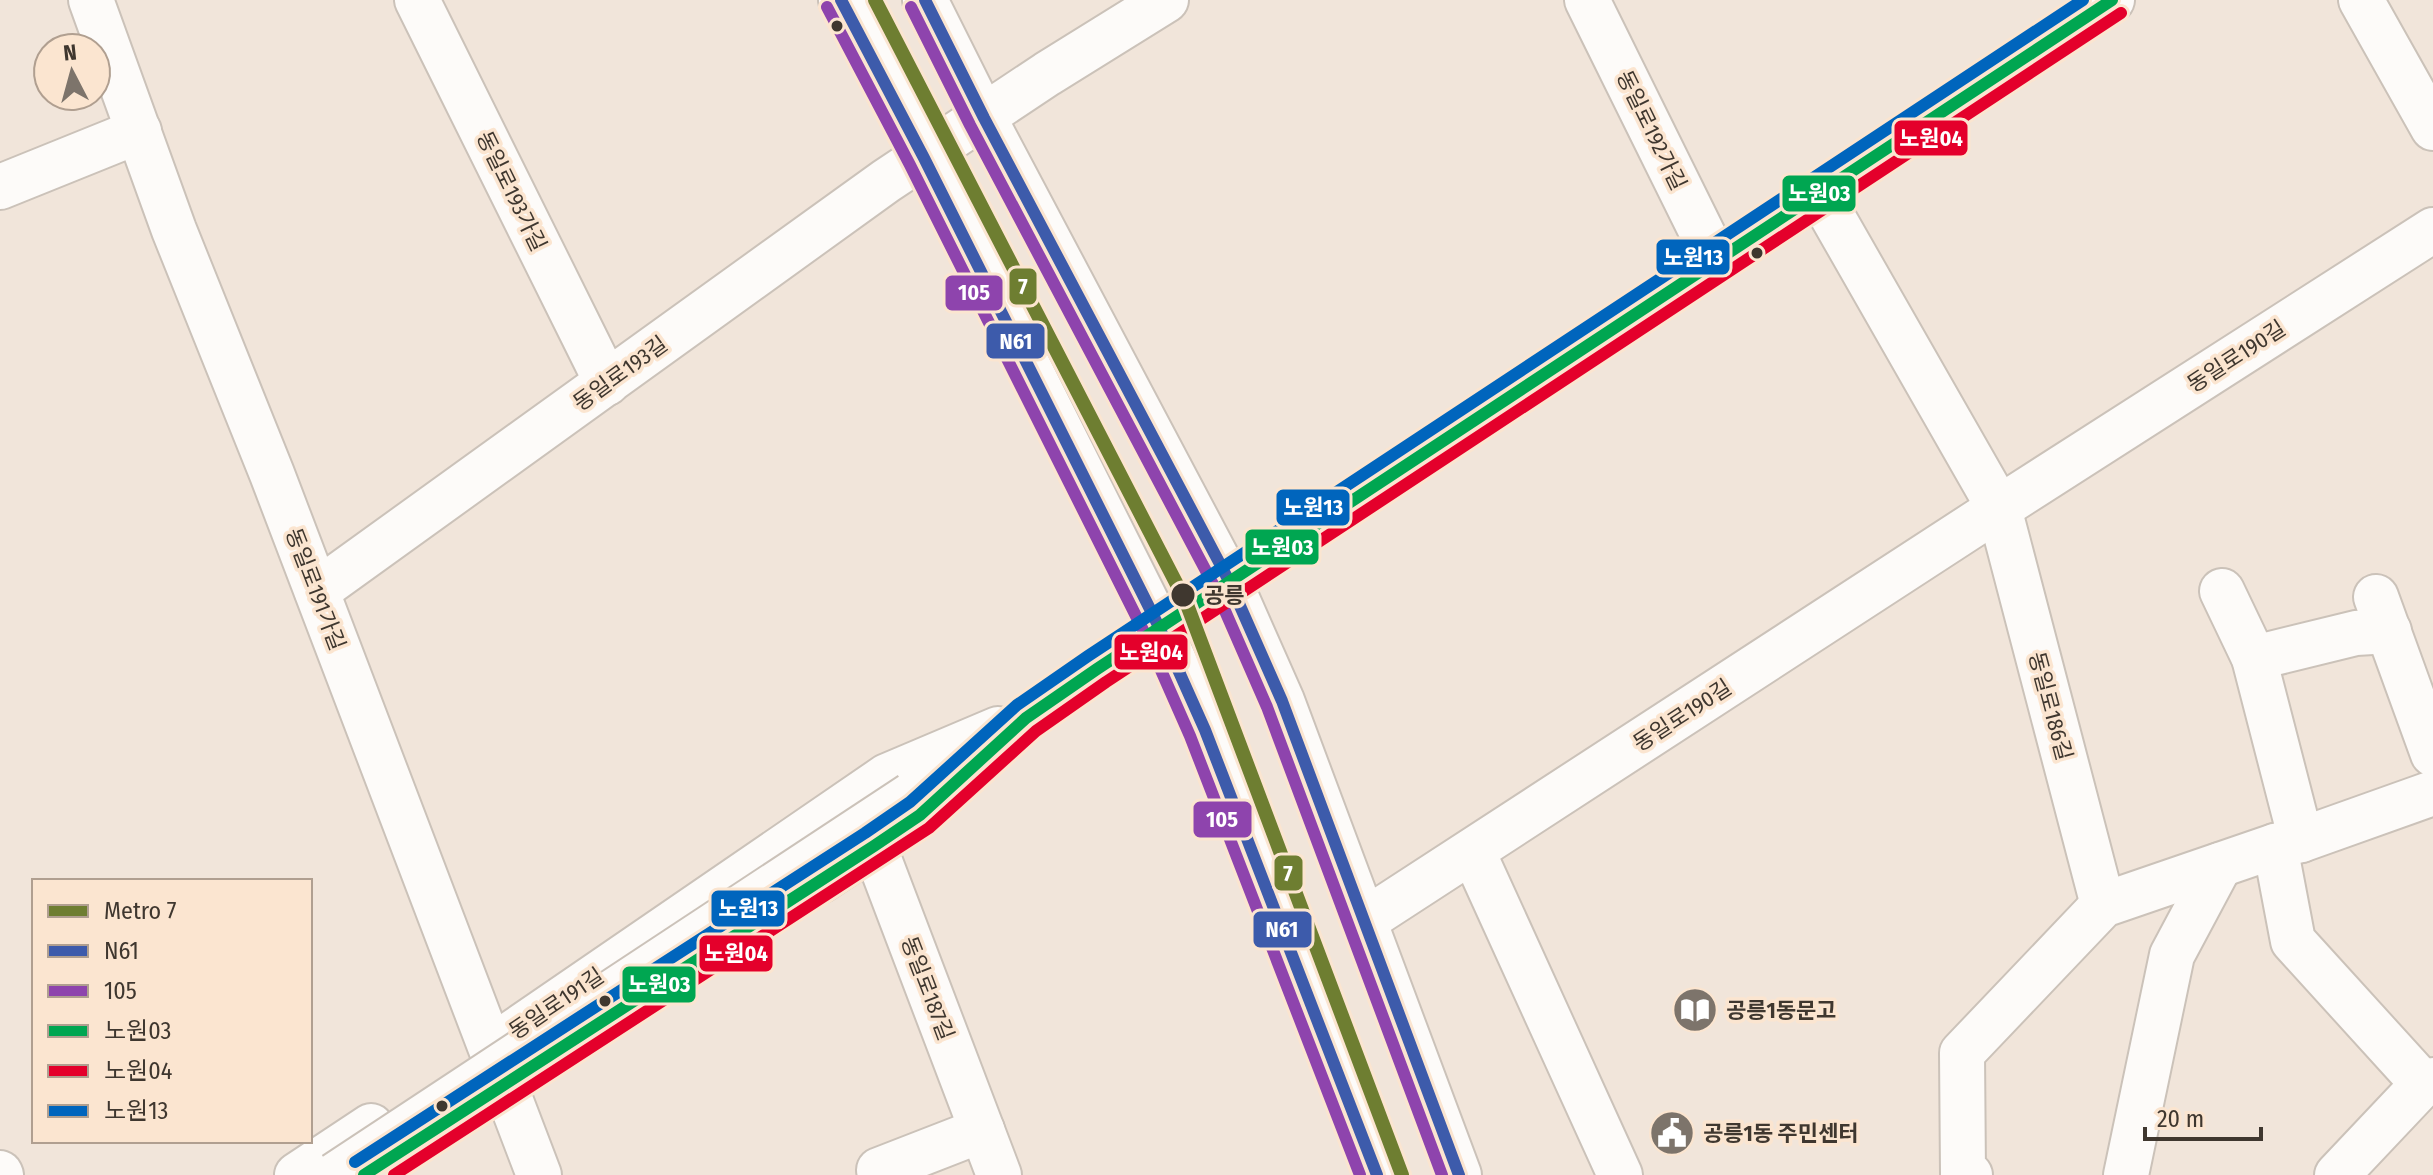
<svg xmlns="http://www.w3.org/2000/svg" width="2433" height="1175" viewBox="0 0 2433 1175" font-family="'Fira Sans Condensed','Noto Sans KR',sans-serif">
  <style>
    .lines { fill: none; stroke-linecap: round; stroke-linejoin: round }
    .minor-casing { stroke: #cbc2b9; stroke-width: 48 }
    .major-casing { stroke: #cbc2b9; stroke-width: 48 }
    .minor { stroke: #fdfbf9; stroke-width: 44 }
    .major { stroke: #fdfbf9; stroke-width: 44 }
    .major-bridge-casing { stroke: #cbc2b9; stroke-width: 48; stroke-linecap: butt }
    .major-bridge { stroke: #fdfbf9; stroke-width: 44 }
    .bus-1-casing { stroke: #fbe5d0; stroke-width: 18 }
    .bus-2-casing { stroke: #fbe5d0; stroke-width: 18 }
    .bus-3-casing { stroke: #fbe5d0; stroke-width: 18 }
    .bus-4-casing { stroke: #fbe5d0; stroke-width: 18 }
    .bus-5-casing { stroke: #fbe5d0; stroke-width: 18 }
    .bus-1 { stroke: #3d5bab; stroke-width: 12 }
    .bus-2 { stroke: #8e44ad; stroke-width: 12 }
    .bus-3 { stroke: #00a651; stroke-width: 12 }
    .bus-4 { stroke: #e4002b; stroke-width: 12 }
    .bus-5 { stroke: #0065bd; stroke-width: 12 }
    .metro-1-casing { stroke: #fbe5d0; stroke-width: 20 }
    .metro-1 { stroke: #6e7e31; stroke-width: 14 }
    .bus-dot { fill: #3f372f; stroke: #fbe5d0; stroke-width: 3 }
    .labels { text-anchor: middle; stroke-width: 7; stroke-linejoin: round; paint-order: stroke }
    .street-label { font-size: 22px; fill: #3f372f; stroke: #fbe5d0 }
    .stop-label { font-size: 22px; font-weight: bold; fill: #3f372f; stroke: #fbe5d0; text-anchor: start }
    .poi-label { font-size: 22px; font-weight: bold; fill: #3f372f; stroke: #fbe5d0; text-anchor: start }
    .line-badge { stroke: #fbe5d0; stroke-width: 3 }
    .badge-label { font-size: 22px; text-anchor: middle; font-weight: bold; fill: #fff }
  </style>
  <rect width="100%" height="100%" fill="#f1e5da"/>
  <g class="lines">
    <g class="minor-casing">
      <g id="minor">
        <path d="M91,0L174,230L272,474L539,1175"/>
        <path d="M417,0L607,383"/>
        <path d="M1587,0L1716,261"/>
        <path d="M2361,0L2433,128"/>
        <path d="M0,187L139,131"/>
        <path d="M1819,193L1999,508L2103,905"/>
        <path d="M317,591L886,181L1047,74L1166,0"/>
        <path d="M2222,591L2254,658L2301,840"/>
        <path d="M2376,597L2433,754"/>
        <path d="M2254,658L2356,633L2389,631"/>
        <path d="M874,846L999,1175"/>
        <path d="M2275,846L2293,941L2423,1084"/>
        <path d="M1473,852L1620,1175"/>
        <path d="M1364,921L1999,508L2433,230"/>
        <path d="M881,1175L879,1170L982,1130"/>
        <path d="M1970,1175L1963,1174L1962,1053L2103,905L2275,846L2301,840L2433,793"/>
        <path d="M2126,1175L2172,955L2220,865"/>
        <path d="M2337,1175L2423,1084L2433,1080"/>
      </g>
    </g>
    <g class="major-casing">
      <g id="major">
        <path d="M841,0L924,158L1159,627L1205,730L1377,1175"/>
        <path d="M925,0L984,118L1229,581L1282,701L1459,1175"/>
        <path d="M820,881L920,815L1026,718L1097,669L2112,0"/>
        <path d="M505,1038L887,776L998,729"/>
        <path d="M0,1173L1,1175"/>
        <path d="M297,1175L371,1126"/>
      </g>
    </g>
    <use href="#minor" class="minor"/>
    <use href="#major" class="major"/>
    <g class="major-bridge-casing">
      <path id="major-bridge" d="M335,1175L911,795"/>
    </g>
    <use href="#major-bridge" class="major-bridge"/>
    <g class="bus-1-casing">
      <g id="bus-1">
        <path d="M841,0L924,158L1159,627L1205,730L1377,1175"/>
        <path d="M925,0L984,118L1229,581L1282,701L1459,1175"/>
      </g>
    </g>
    <g class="bus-2-casing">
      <g id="bus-2">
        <path d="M827,7L910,165L1145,634L1190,736L1360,1175"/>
        <path d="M911,7L970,125L1215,588L1267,707L1442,1175"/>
      </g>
    </g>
    <g class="bus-3-casing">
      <path id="bus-3" d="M364,1175L874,846L920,815L1026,718L1097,669L2112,0"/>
    </g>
    <g class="bus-4-casing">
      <path id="bus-4" d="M394,1175L929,828L1036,731L1106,682L2121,13"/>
    </g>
    <g class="bus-5-casing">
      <path id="bus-5" d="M355,1162L865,833L910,802L1017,705L1088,656L2083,0"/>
    </g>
    <use href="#bus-1" class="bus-1"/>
    <use href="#bus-2" class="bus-2"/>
    <use href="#bus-3" class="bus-3"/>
    <use href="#bus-4" class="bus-4"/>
    <use href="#bus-5" class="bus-5"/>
    <g class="metro-1-casing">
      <path id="metro-1" d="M875,0L1186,602L1402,1175"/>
    </g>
    <use href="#metro-1" class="metro-1"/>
  </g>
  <defs>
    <g id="library-disc" transform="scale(2.3)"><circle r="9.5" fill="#7d746b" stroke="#fbe5d0"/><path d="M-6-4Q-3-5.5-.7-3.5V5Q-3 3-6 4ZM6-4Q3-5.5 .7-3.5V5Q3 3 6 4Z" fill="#fff"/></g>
    <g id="civic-disc" transform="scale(2.3)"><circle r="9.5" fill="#7d746b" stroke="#fbe5d0"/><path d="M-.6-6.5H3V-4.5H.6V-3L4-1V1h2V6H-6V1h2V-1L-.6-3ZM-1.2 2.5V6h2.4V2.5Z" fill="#fff"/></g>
  </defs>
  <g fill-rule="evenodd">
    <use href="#library-disc" x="1695" y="1010"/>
    <use href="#civic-disc" x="1672" y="1133"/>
  </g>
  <g class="bus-dot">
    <circle cx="837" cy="26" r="7"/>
    <circle cx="1757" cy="253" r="7"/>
    <circle cx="1183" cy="595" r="13"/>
    <circle cx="605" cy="1001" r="7"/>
    <circle cx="442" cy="1106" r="7"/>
  </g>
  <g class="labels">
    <g class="street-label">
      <text transform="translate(1652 130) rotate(64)" y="8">동일로192가길</text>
      <text transform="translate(512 191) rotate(64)" y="8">동일로193가길</text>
      <text transform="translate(2236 356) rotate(-33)" y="8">동일로190길</text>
      <text transform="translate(620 373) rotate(-36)" y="8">동일로193길</text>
      <text transform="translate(316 589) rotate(69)" y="8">동일로191가길</text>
      <text transform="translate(2051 706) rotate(75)" y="8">동일로186길</text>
      <text transform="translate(1682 715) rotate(-33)" y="8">동일로190길</text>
      <text transform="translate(928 988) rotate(69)" y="8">동일로187길</text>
      <text transform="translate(556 1003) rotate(-34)" y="8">동일로191길</text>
    </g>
    <g class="stop-label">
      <text x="1204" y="603">공릉</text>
    </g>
    <g class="poi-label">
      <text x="1726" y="1018">공릉1동문고</text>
      <text x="1703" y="1141">공릉1동 주민센터</text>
    </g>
  </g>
  <g class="line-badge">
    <rect x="1893" y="119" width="76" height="38" rx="8" fill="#e4002b"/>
    <rect x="1781" y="174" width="76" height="39" rx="8" fill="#00a651"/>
    <rect x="1655" y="238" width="76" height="38" rx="8" fill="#0065bd"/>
    <rect x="1008" y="267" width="30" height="39" rx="8" fill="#6e7e31"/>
    <rect x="944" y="274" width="60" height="38" rx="8" fill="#8e44ad"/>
    <rect x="985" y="322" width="61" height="38" rx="8" fill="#3d5bab"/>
    <rect x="1275" y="488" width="76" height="39" rx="8" fill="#0065bd"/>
    <rect x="1244" y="528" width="76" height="38" rx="8" fill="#00a651"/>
    <rect x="1113" y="633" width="76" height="38" rx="8" fill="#e4002b"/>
    <rect x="1192" y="800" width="61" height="39" rx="8" fill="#8e44ad"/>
    <rect x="1273" y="854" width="31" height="38" rx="8" fill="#6e7e31"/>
    <rect x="710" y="889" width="76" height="39" rx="8" fill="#0065bd"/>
    <rect x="1252" y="910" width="61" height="39" rx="8" fill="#3d5bab"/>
    <rect x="698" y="934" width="76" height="39" rx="8" fill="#e4002b"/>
    <rect x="621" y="965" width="76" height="39" rx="8" fill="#00a651"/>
  </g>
  <g class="badge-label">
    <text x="1931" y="146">노원04</text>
    <text x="1819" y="201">노원03</text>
    <text x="1693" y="265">노원13</text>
    <text x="1023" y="294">7</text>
    <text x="974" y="300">105</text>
    <text x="1016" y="349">N61</text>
    <text x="1313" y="515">노원13</text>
    <text x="1282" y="555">노원03</text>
    <text x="1151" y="660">노원04</text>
    <text x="1222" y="827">105</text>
    <text x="1288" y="881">7</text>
    <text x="748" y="916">노원13</text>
    <text x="1282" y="937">N61</text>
    <text x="736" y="961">노원04</text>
    <text x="659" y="992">노원03</text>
  </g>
  <rect x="32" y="879" width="280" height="264" fill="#fbe5d0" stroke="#b09f90" stroke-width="2"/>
  <rect x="48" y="905" width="40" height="12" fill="#6e7e31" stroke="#b09f90" stroke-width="2"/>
  <text x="104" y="919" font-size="24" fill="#3f372f">Metro 7</text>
  <rect x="48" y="945" width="40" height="12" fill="#3d5bab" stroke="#b09f90" stroke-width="2"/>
  <text x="104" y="959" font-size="24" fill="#3f372f">N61</text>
  <rect x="48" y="985" width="40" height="12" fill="#8e44ad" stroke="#b09f90" stroke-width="2"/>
  <text x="104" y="999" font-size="24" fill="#3f372f">105</text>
  <rect x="48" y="1025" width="40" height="12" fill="#00a651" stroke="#b09f90" stroke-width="2"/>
  <text x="104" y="1039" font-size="24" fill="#3f372f">노원03</text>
  <rect x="48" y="1065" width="40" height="12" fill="#e4002b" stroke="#b09f90" stroke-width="2"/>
  <text x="104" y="1079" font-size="24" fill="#3f372f">노원04</text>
  <rect x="48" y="1105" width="40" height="12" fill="#0065bd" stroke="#b09f90" stroke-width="2"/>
  <text x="104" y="1119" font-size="24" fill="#3f372f">노원13</text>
  <g transform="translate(72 72) rotate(354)"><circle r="38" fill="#fbe5d0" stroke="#b09f90" stroke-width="2"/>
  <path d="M0-6L14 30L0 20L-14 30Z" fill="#7d746b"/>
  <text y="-12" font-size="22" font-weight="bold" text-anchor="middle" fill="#3f372f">N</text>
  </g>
  <path d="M2145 1127v12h116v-12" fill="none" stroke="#3f372f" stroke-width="4"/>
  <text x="2157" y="1127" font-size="24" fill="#3f372f" stroke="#fbe5d0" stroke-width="6" paint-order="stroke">20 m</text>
</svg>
